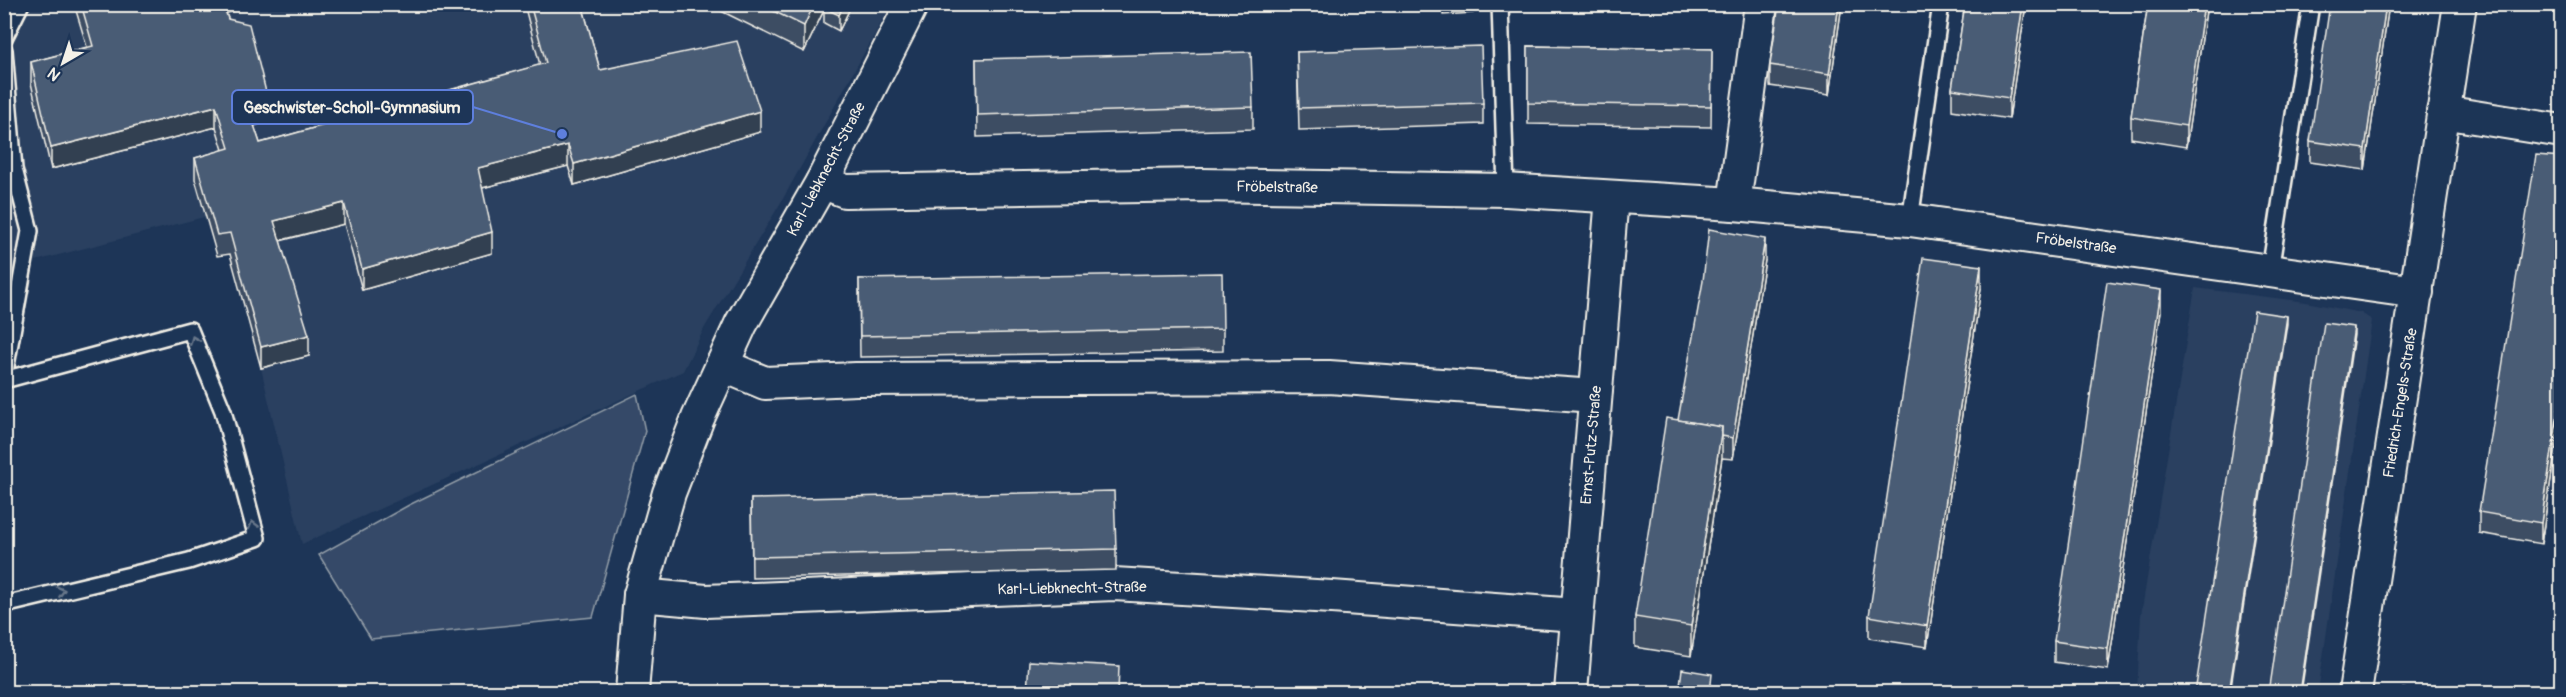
<svg xmlns="http://www.w3.org/2000/svg" width="2566" height="697" viewBox="0 0 2566 697" font-family="Pangolin,sans-serif">
  <style>
    .built { fill: #2a4060 }
    .green { fill: #354a67; stroke: #949ea8; stroke-width: 1.5 }
    .lines { fill: none; stroke-linecap: round; stroke-linejoin: round }
    .service-casing { stroke: #f4f1e8; stroke-width: 20 }
    .minor-casing { stroke: #f4f1e8; stroke-width: 36 }
    .service { stroke: #1d3557; stroke-width: 15 }
    .minor { stroke: #1d3557; stroke-width: 32 }
    .wall { fill: #3e4e64; stroke: #f4f1e8; stroke-width: 1.5 }
    .shaded-wall { fill: #324051; stroke: #f4f1e8; stroke-width: 1.5 }
    .building { fill: #485b74; stroke: #f4f1e8; stroke-width: 1.5 }
    .oneway { stroke: #68778a }
    .labels { text-anchor: middle; stroke-width: 4.5; stroke-linejoin: round; paint-order: stroke }
    .street-label { font-size: 15px; fill: #f4f1e8; stroke: #1d3557 }
    .leader { fill: none; stroke: #5e7fdd; stroke-width: 2 }
    .callout-dot { fill: #5e7fdd; stroke: #1d3557; stroke-width: 2 }
    .callout { fill: #1d3557; stroke: #5e7fdd; stroke-width: 2 }
    .callout-label { font-size: 16px; text-anchor: middle; font-weight: bold; fill: #f4f1e8 }
  </style>
  <rect width="100%" height="100%" fill="#1d3557"/>
  <filter id="ink" filterUnits="userSpaceOnUse"><feTurbulence type="fractalNoise" baseFrequency=".0167" numOctaves="2"/><feDisplacementMap in="SourceGraphic" scale="12" xChannelSelector="R" yChannelSelector="G"/><feConvolveMatrix kernelMatrix="1 2 1 2 8 2 1 2 1" color-interpolation-filters="sRGB"/></filter>
  <g filter="url(#ink)">
    <g class="built">
      <path d="M5,5H891L780,204L705,327L683,371L302,544L261,368L230,255L217,256L204,217L24,264L5,300Z"/>
      <path d="M2195,288L2306,302L2361,313L2372,320L2318,692H2137L2141,615Z"/>
    </g>
    <path class="green" d="M637,394L645,431L593,617L371,639L319,555L409,505Z"/>
    <g class="lines">
      <g class="service-casing">
        <g id="service">
          <path d="M1500,4L1506,190"/>
          <path d="M4,38L21,4"/>
          <path d="M4,50L14,169L30,231L4,377"/>
          <path d="M1910,220L1941,4"/>
          <path d="M2270,271L2311,4"/>
          <path d="M4,380L190,330L223,411L257,538L189,561L4,605"/>
        </g>
      </g>
      <g class="minor-casing">
        <g id="minor">
          <path d="M2443,112L2562,131"/>
          <path d="M822,182L845,191L1202,185L1506,190L1734,204L1910,220L2417,292"/>
          <path d="M1734,204L1761,4"/>
          <path d="M722,365L765,383L856,379L1329,377L1595,396"/>
          <path d="M640,595L706,601L1114,584L1332,597L1577,615"/>
          <path d="M632,692L640,595L669,493L698,418L741,324L822,182L912,4"/>
          <path d="M1571,692L1612,197"/>
          <path d="M2355,692L2460,4"/>
        </g>
      </g>
      <use href="#service" class="service"/>
      <use href="#minor" class="minor"/>
    </g>
    <g class="wall">
      <path d="M74,4H247L246,7L226,13L268,121L254,126L260,143L540,65L524,4H582L600,70L760,132L574,185L568,166L482,188L492,253L362,290L344,224L280,241L309,356L261,368L230,254L217,256L195,179V158L223,150L216,127L51,169L31,83V62L87,47Z"/>
      <path d="M707,4H852L839,31L824,23V10L804,52Z"/>
      <path d="M1443,4H1473V13L1443,15Z"/>
      <path d="M1842,4L1829,95L1770,86V65Z"/>
      <path d="M1965,4H2026L2009,119L1952,110V89Z"/>
      <path d="M2148,4H2207L2186,147L2131,138V117Z"/>
      <path d="M2389,4L2365,170L2310,162V141Z"/>
      <path d="M1528,46L1712,49L1711,127L1528,124Z"/>
      <path d="M1297,52L1483,103V124L1299,130Z"/>
      <path d="M976,59L1253,107V129L977,137Z"/>
      <path d="M2562,157V407L2541,544L2479,533V512Z"/>
      <path d="M1765,260L1733,459L1722,458L1691,656L1635,647V617L1678,420Z"/>
      <path d="M859,279L1223,329V351L860,357Z"/>
      <path d="M1981,288L1927,647L1869,638V616Z"/>
      <path d="M2161,311L2108,670L2054,662V641Z"/>
      <path d="M751,499L1116,549V570L752,578Z"/>
    </g>
    <g class="shaded-wall">
      <path d="M221,4H247L246,7L221,15Z"/>
      <path d="M814,4H827L824,8V10L804,52V26Z"/>
      <path d="M844,4H852L839,31V15Z"/>
      <path d="M1839,4H1842L1829,95V74Z"/>
      <path d="M2023,4H2026L2009,119V98Z"/>
      <path d="M2204,4H2207L2186,147V126Z"/>
      <path d="M2386,4H2389L2365,170V149Z"/>
      <path d="M268,100V121L248,128V107Z"/>
      <path d="M216,106V127L51,169V148Z"/>
      <path d="M760,111V132L574,185V164Z"/>
      <path d="M568,145V166L478,189V168Z"/>
      <path d="M344,203V224L274,242V221Z"/>
      <path d="M492,232V253L362,290V269Z"/>
      <path d="M1765,239V260L1733,459V438Z"/>
      <path d="M1981,266V288L1927,647V626Z"/>
      <path d="M2161,290V311L2108,670V649Z"/>
      <path d="M2287,316V324L2230,693H2229Z"/>
      <path d="M2354,327V335L2301,693H2300Z"/>
      <path d="M309,335V356L261,368V347Z"/>
      <path d="M2562,386V407L2541,544V523Z"/>
      <path d="M1722,427V457L1691,656V626Z"/>
    </g>
    <g class="building">
      <path d="M81,4H223L228,19L249,24L268,100L248,107L260,143L546,63L530,4H582L600,70L737,41L760,111L574,164L568,145L478,168L492,232L362,269L344,203L274,221L309,335L261,347L230,233L217,235L195,158L229,148L216,106L51,148L31,62L93,46Z"/>
      <path d="M759,4H814L804,26Z"/>
      <path d="M826,4H844L839,15L824,8Z"/>
      <path d="M1443,4H1473V5L1443,6Z"/>
      <path d="M1779,4H1839L1829,74L1770,65Z"/>
      <path d="M1965,4H2023L2009,98L1952,89Z"/>
      <path d="M2148,4H2204L2186,126L2131,117Z"/>
      <path d="M2330,4H2386L2365,149L2310,141Z"/>
      <path d="M1481,46L1483,103L1299,108L1297,52Z"/>
      <path d="M1528,46L1712,49L1711,106L1528,103Z"/>
      <path d="M1251,52L1253,107L977,115L976,59Z"/>
      <path d="M2536,155L2562,157V386L2541,523L2479,512Z"/>
      <path d="M1709,229L1765,239L1733,438L1722,436V427L1678,420L1703,281Z"/>
      <path d="M1923,258L1981,266L1927,626L1869,616Z"/>
      <path d="M1222,273L1223,329L860,336L859,279Z"/>
      <path d="M2107,282L2161,290L2108,649L2054,641Z"/>
      <path d="M2254,311L2287,316L2229,693H2195Z"/>
      <path d="M2324,323L2354,327L2300,693H2269Z"/>
      <path d="M1666,418L1722,427L1691,626L1635,617Z"/>
      <path d="M1114,491L1116,549L752,557L751,499Z"/>
      <path d="M1029,661L1119,666L1118,693H1027Z"/>
      <path d="M1682,669L1712,674L1710,693H1679Z"/>
      <path d="M2403,689L2423,693H2402Z"/>
    </g>
    <defs><path id="oneway-chevron" d="M-2-3.5L2.5 0L-2 3.5" fill="none" stroke-width="1.6" stroke-linecap="round" stroke-linejoin="round" transform="scale(1.5)"/></defs>
    <g class="oneway">
      <use href="#oneway-chevron" transform="translate(194 340) rotate(-112)"/>
      <use href="#oneway-chevron" transform="translate(253 525) rotate(-105)"/>
      <use href="#oneway-chevron" transform="translate(61 591) rotate(-14)"/>
    </g>
  </g>
  <g class="labels">
    <g class="street-label">
      <text transform="translate(826 169) rotate(-62)" y="5">Karl-Liebknecht-Straße</text>
      <text transform="translate(1277 187) rotate(1)" y="5">Fröbelstraße</text>
      <text transform="translate(2076 243) rotate(8)" y="5">Fröbelstraße</text>
      <text transform="translate(2400 403) rotate(-81)" y="5">Friedrich-Engels-Straße</text>
      <text transform="translate(1591 445) rotate(-85)" y="5">Ernst-Putz-Straße</text>
      <text transform="translate(1072 588) rotate(-1)" y="5">Karl-Liebknecht-Straße</text>
    </g>
  </g>
  <path class="leader" d="M562 134L473 107"/>
  <circle class="callout-dot" cx="562" cy="134" r="6"/>
  <rect class="callout" x="232" y="90" width="241" height="34" rx="6"/>
  <g class="callout-label">
    <text x="352" y="113">Geschwister-Scholl-Gymnasium</text>
  </g>
  <rect width="2566" height="697" fill="none" stroke="#1d3557" stroke-width="24"/>
  <rect x="12" y="12" width="2542" height="673" fill="none" stroke="#f4f1e8" stroke-width="2" filter="url(#ink)"/>
  <g transform="translate(63 63) rotate(219)" stroke="#1d3557" stroke-width="4.5" paint-order="stroke">
  <path d="M0-4.5L10 22L0 15L-10 22Z" fill="#f4f1e8"/>
  <text y="-9" font-size="16" font-weight="bold" text-anchor="middle" fill="#f4f1e8">N</text>
  </g>
</svg>
